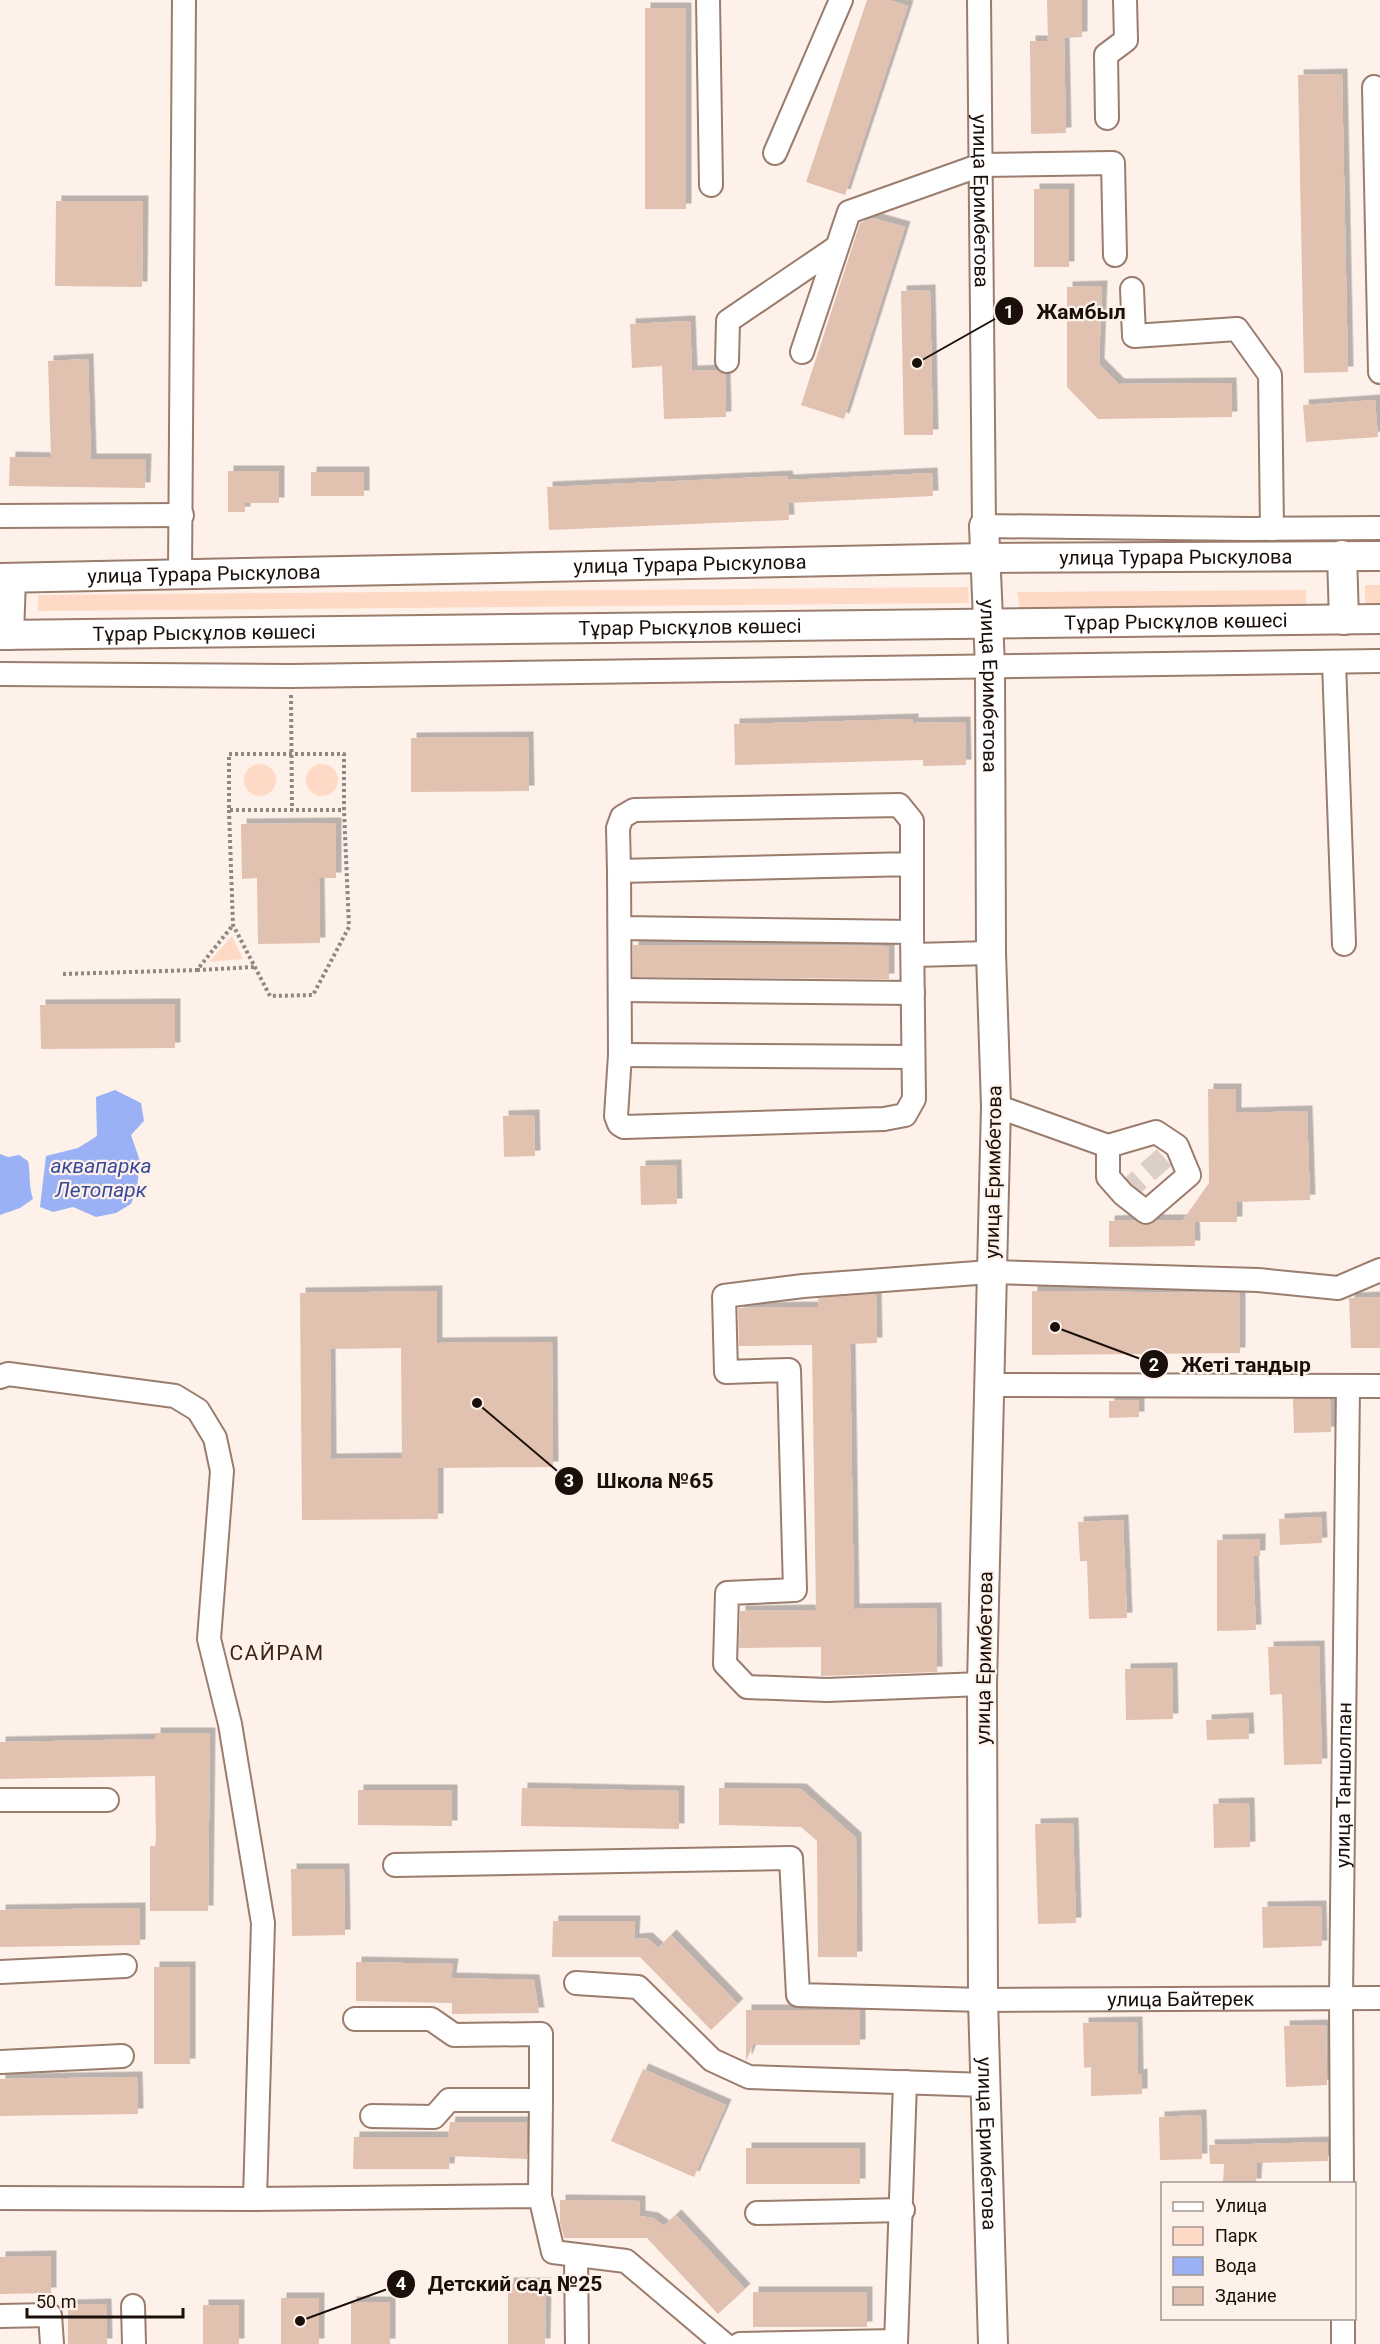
<svg xmlns="http://www.w3.org/2000/svg" width="1380" height="2344" viewBox="0 0 1380 2344" font-family="Roboto,sans-serif">
  <style>
    .green { fill: #fedac6 }
    .water { fill: #9bb1f6 }
    .building { fill: #e1c1b0; fill-rule: evenodd; filter: url(#shadow) }
    .lines { fill: none; stroke-linecap: round; stroke-linejoin: round }
    .minor-tunnel { stroke: #dccfc8; stroke-width: 22; stroke-dasharray: 22 11; stroke-linecap: butt }
    .minor-casing { stroke: #9a7d6d; stroke-width: 26 }
    .major-casing { stroke: #9a7d6d; stroke-width: 32 }
    .path { stroke: #928680; stroke-width: 4; stroke-dasharray: 3 3; stroke-linecap: butt }
    .minor { stroke: #fff; stroke-width: 22 }
    .major { stroke: #fff; stroke-width: 28 }
    .labels { text-anchor: middle; stroke-width: 4.5; stroke-linejoin: round; paint-order: stroke }
    .street-label { font-size: 20px; fill: #1a0f09; stroke: #fef1ea }
    .water-label { font-size: 21px; font-style: italic; fill: #384a9b; stroke: #fef1ea }
    .neighbourhood-label { font-size: 21px; letter-spacing: 1.5px; fill: #3c2416; stroke: #fef1ea }
    .leader { fill: none; stroke: #1a0f09; stroke-width: 2 }
    .callout-dot { fill: #1a0f09; stroke: #fef1ea; stroke-width: 2 }
    .mark-label { font-size: 18px; text-anchor: middle; font-weight: bold; fill: #fff }
    .callout-label { font-size: 21px; text-anchor: middle; font-weight: bold; fill: #1a0f09; stroke: #fef1ea; stroke-width: 4.5; stroke-linejoin: round; paint-order: stroke }
  </style>
  <defs>
    <filter id="shadow"><feDropShadow dx="5.5" dy="-5.5" stdDeviation="0" flood-color="#0004"/></filter>
  </defs>
  <rect width="100%" height="100%" fill="#fef1ea"/>
  <g class="green">
    <rect x="1365" y="585" width="15" height="19"/>
    <path d="M968,587L969,603L38,611V595Z"/>
    <path d="M1306,590V608L1020,611L1017,592Z"/>
    <circle cx="322" cy="780" r="16"/>
    <circle cx="260" cy="780" r="16"/>
    <path d="M232,936L243,959L209,962Z"/>
  </g>
  <g class="water">
    <path d="M115,1090L141,1103L144,1121L131,1135L140,1161L137,1188L131,1204L116,1213L96,1217L73,1207L53,1212L40,1207L46,1156L78,1148L97,1136L96,1097Z"/>
    <path d="M0,1154L8,1157L19,1155L28,1161C31,1175 28,1183 33,1199L20,1208L0,1215Z"/>
  </g>
  <g class="building">
    <path d="M867,0H889L908,6L845,195L806,182Z"/>
    <path d="M1047,0H1082V37L1064,38L1066,133L1031,134L1030,41H1048Z"/>
    <rect x="645" y="8" width="41" height="201"/>
    <path d="M1342,74L1348,372L1304,373L1298,75Z"/>
    <rect x="1034" y="189" width="35" height="78"/>
    <path d="M56,201H143L142,287L55,286Z"/>
    <path d="M873,218L905,227L844,419L801,405L860,223Z"/>
    <path d="M1102,286L1099,364L1119,384L1231,383L1232,417L1098,419L1067,387V287Z"/>
    <path d="M930,290L933,435H904L901,291Z"/>
    <path d="M690,321L692,371L717,370L725,374L726,417L664,419L662,366L632,368L630,324Z"/>
    <path d="M88,359L91,459H146L145,488L9,486L10,457L51,458L48,361Z"/>
    <path d="M1375,400L1378,437L1306,442L1303,405Z"/>
    <path d="M228,471H279V503H245V512H228Z"/>
    <rect x="311" y="472" width="53" height="24"/>
    <path d="M932,473L933,496L788,503L789,520L549,530L547,487L787,476L788,480Z"/>
    <path d="M913,719V723L965,722L966,765L923,766V760L735,765L734,724Z"/>
    <path d="M528,737L529,791L411,792V738Z"/>
    <path d="M336,823V878H319L320,943L258,944L257,878L242,879L241,824Z"/>
    <path d="M633,945L889,946V979L633,977Z"/>
    <path d="M175,1004V1048L41,1049L40,1005Z"/>
    <path d="M1208,1089H1236V1113L1307,1111L1310,1200L1237,1202V1222H1194L1195,1246L1109,1247V1221L1135,1220L1144,1225L1157,1220H1183L1209,1183Z"/>
    <path d="M534,1115L535,1156L504,1157L503,1116Z"/>
    <path d="M676,1165L677,1204L641,1205L640,1166Z"/>
    <path d="M437,1291V1343L552,1342L553,1467L438,1468V1519L302,1520L300,1293ZM401,1348L402,1458L331,1459L330,1349Z"/>
    <path d="M1032,1291L1240,1293V1353L1032,1355Z"/>
    <path d="M876,1294L877,1343L850,1344L854,1609L936,1608L937,1672L821,1676V1647L739,1648L740,1611L816,1610L812,1345L739,1346L738,1308L819,1307L818,1298Z"/>
    <path d="M1380,1297V1348H1351L1349,1298Z"/>
    <path d="M1293,1399H1330L1331,1432L1294,1433Z"/>
    <path d="M1139,1400V1417L1109,1418V1401Z"/>
    <path d="M1321,1517L1322,1543L1280,1545L1279,1519Z"/>
    <path d="M1123,1520L1127,1618L1089,1619L1087,1561H1080L1078,1522Z"/>
    <path d="M1260,1539V1556H1253L1256,1630L1217,1631V1540Z"/>
    <path d="M1319,1646L1322,1764L1284,1765L1282,1694L1270,1695L1268,1647Z"/>
    <path d="M1172,1668L1173,1719L1126,1720L1125,1669Z"/>
    <path d="M1248,1718L1249,1739L1207,1740L1206,1720Z"/>
    <path d="M155,1733H210L208,1911H150V1846H156L155,1776L0,1779V1742L155,1739Z"/>
    <path d="M522,1788L679,1791V1829L521,1826Z"/>
    <path d="M719,1788L801,1789L856,1838L857,1957H818L817,1841L801,1827L719,1825Z"/>
    <path d="M358,1790H452V1826L358,1825Z"/>
    <path d="M1249,1803L1250,1847L1214,1848L1213,1804Z"/>
    <path d="M1073,1823L1076,1923L1038,1924L1035,1824Z"/>
    <path d="M291,1869H344L345,1935L292,1936Z"/>
    <path d="M1321,1906L1322,1946L1263,1948L1262,1907Z"/>
    <path d="M140,1908V1945L0,1947V1910Z"/>
    <path d="M553,1921H635L634,1939L647,1938L658,1948L671,1935L738,2004L711,2030L640,1957H552Z"/>
    <path d="M356,1962L453,1964L451,1978L534,1980L539,2013L452,2014V2003L356,2001Z"/>
    <rect x="154" y="1967" width="36" height="97"/>
    <path d="M746,2010H860V2045H753L746,2061Z"/>
    <path d="M1137,2022L1138,2075L1142,2074V2094L1091,2096V2067L1084,2068L1083,2023Z"/>
    <path d="M1326,2025L1327,2085L1286,2087L1284,2026Z"/>
    <path d="M643,2069L726,2105L694,2177L611,2141Z"/>
    <path d="M137,2077L138,2114L0,2116V2079Z"/>
    <path d="M1201,2115L1202,2159L1160,2160L1159,2117Z"/>
    <path d="M450,2122H527V2159L450,2156L449,2169H353L354,2137H448Z"/>
    <path d="M1328,2142V2161L1257,2163L1256,2184H1223L1224,2164H1210L1209,2145Z"/>
    <rect x="746" y="2148" width="114" height="36"/>
    <path d="M560,2200L640,2201V2216L653,2218L664,2226L676,2215L745,2289L718,2314L647,2238H564L560,2222Z"/>
    <path d="M51,2256V2293L0,2294V2257Z"/>
    <path d="M508,2283H546L545,2344H508Z"/>
    <rect x="753" y="2292" width="114" height="35"/>
    <rect x="281" y="2298" width="38" height="46"/>
    <rect x="351" y="2302" width="39" height="42"/>
    <path d="M106,2304L107,2344H68V2305Z"/>
    <rect x="203" y="2305" width="36" height="39"/>
  </g>
  <g class="lines">
    <path class="minor-tunnel" d="M1123,1194L1177,1146"/>
    <g class="minor-casing">
      <g id="minor">
        <path d="M708,0L711,185"/>
        <path id="s1" d="M979,0L984,526L1250,529L1380,528"/>
        <path d="M1374,87L1380,372"/>
        <path d="M1107,118L1106,55L1126,40L1125,0"/>
        <path d="M775,153L841,0"/>
        <path d="M1132,289L1134,336L1237,329L1270,375L1272,529"/>
        <path d="M802,352L849,212L981,165L1113,163L1115,255"/>
        <path d="M727,361L728,321L837,247"/>
        <path d="M0,516L182,515"/>
        <path d="M180,575L184,0"/>
        <path d="M1334,662L1344,944"/>
        <path d="M0,674L291,676L1380,661"/>
        <path d="M619,871L620,1055L616,1116L619,1124L624,1127L884,1119L905,1115L914,1099L912,932L621,928"/>
        <path d="M912,932V821L899,805L634,810L622,817L618,828L619,871L912,864"/>
        <path d="M914,955L991,953"/>
        <path d="M620,990L913,993"/>
        <path d="M620,1055L912,1057"/>
        <path d="M996,1106L1108,1146L1156,1132L1177,1146L1189,1175L1146,1212L1123,1194L1108,1177V1146"/>
        <path d="M0,1377L8,1374L175,1396L198,1410L215,1438L222,1471L209,1639L230,1724L263,1923L255,2199"/>
        <path d="M991,1385L1380,1386"/>
        <path d="M982,1684L827,1690L747,1687L725,1664L727,1593L795,1590L789,1370L726,1372L724,1296L803,1286L990,1272L1258,1280L1338,1288L1380,1270"/>
        <path d="M0,1800H107"/>
        <path id="s2" d="M395,1865L791,1858L798,1995L983,2000L1380,1998"/>
        <path d="M0,1972L125,1966"/>
        <path d="M576,1983L638,1987L712,2060L749,2077L986,2085"/>
        <path d="M355,2019H431L454,2035L541,2034V2100"/>
        <path d="M0,2062L122,2056"/>
        <path d="M372,2116L434,2117L449,2100H541L540,2196"/>
        <path id="s3" d="M1342,2184L1341,1998L1348,1386"/>
        <path d="M0,2198L255,2199L540,2196L553,2252L626,2261L724,2344"/>
        <path d="M757,2213L903,2210"/>
        <path d="M576,2255L577,2344"/>
        <path d="M133,2306L134,2344"/>
        <path d="M0,2316L50,2315L52,2344"/>
        <path d="M1343,2318V2344"/>
        <path d="M740,2344L896,2341"/>
        <path d="M896,2344L905,2082"/>
      </g>
    </g>
    <g class="major-casing">
      <g id="major">
        <path id="s4" d="M984,526L990,666L991,953L996,1106L982,1684L983,2000L993,2344"/>
        <path d="M1342,555L1344,620"/>
        <path id="s5" d="M0,578L985,558L1380,556"/>
        <path id="s6" d="M0,635L1380,619"/>
        <path d="M9,635L11,579"/>
      </g>
    </g>
    <g class="path">
      <path d="M291,695L292,810"/>
      <rect x="229" y="754" width="115" height="56"/>
      <path d="M229,810L233,925L270,996L313,995L349,927L344,810"/>
      <path d="M197,970L255,967"/>
      <path d="M63,974L197,970L233,925"/>
    </g>
    <use href="#minor" class="minor"/>
    <use href="#major" class="major"/>
  </g>
  <g class="labels">
    <g class="street-label">
      <text dy="7" stroke="none"><textPath href="#s1" startOffset="201">улица Еримбетова</textPath></text>
      <text dy="7" stroke="none"><textPath href="#s5" startOffset="1176">улица Турара Рыскулова</textPath></text>
      <text dy="7" stroke="none"><textPath href="#s5" startOffset="690">улица Турара Рыскулова</textPath></text>
      <text dy="7" stroke="none"><textPath href="#s5" startOffset="204">улица Турара Рыскулова</textPath></text>
      <text dy="7" stroke="none"><textPath href="#s6" startOffset="1176">Тұрар Рыскұлов көшесі</textPath></text>
      <text dy="7" stroke="none"><textPath href="#s6" startOffset="690">Тұрар Рыскұлов көшесі</textPath></text>
      <text dy="7" stroke="none"><textPath href="#s6" startOffset="204">Тұрар Рыскұлов көшесі</textPath></text>
      <text dy="7" stroke="none"><textPath href="#s4" startOffset="160">улица Еримбетова</textPath></text>
      <text transform="translate(993 1172) rotate(-89)" y="7">улица Еримбетова</text>
      <text transform="translate(984 1658) rotate(-89)" y="7">улица Еримбетова</text>
      <text dy="7" stroke="none"><textPath href="#s3" startOffset="399">улица Таншолпан</textPath></text>
      <text dy="7" stroke="none"><textPath href="#s2" startOffset="916">улица Байтерек</textPath></text>
      <text dy="7" stroke="none"><textPath href="#s4" startOffset="1618">улица Еримбетова</textPath></text>
    </g>
    <g class="water-label">
      <text x="101" y="1173">аквапарка<tspan x="101" dy="24">Летопарк</tspan></text>
    </g>
    <g class="neighbourhood-label">
      <text x="277" y="1660">САЙРАМ</text>
    </g>
  </g>
  <path class="leader" d="M917 363L1009 311M1055 1327L1154 1364M477 1403L569 1481M300 2321L401 2284"/>
  <g class="callout-dot">
    <circle cx="917" cy="363" r="6"/>
    <circle cx="1055" cy="1327" r="6"/>
    <circle cx="477" cy="1403" r="6"/>
    <circle cx="300" cy="2321" r="6"/>
    <circle cx="1009" cy="311" r="15"/>
    <circle cx="1154" cy="1364" r="15"/>
    <circle cx="569" cy="1481" r="15"/>
    <circle cx="401" cy="2284" r="15"/>
  </g>
  <g class="mark-label">
    <text x="1009" y="318">1</text>
    <text x="1154" y="1371">2</text>
    <text x="569" y="1487">3</text>
    <text x="401" y="2290">4</text>
  </g>
  <g class="callout-label">
    <text x="1081" y="319">Жамбыл</text>
    <text x="1246" y="1372">Жеті тандыр</text>
    <text x="655" y="1488">Школа №65</text>
    <text x="515" y="2291">Детский сад №25</text>
  </g>
  <rect x="1161" y="2182" width="195" height="138" fill="#fef1ea" stroke="#a39790" stroke-width="1.5"/>
  <rect x="1173" y="2202" width="30" height="9" fill="#ffffff" stroke="#a39790" stroke-width="1.5"/>
  <text x="1215" y="2212" font-size="18" fill="#1a0f09">Улица</text>
  <rect x="1173" y="2227" width="30" height="18" fill="#fedac6" stroke="#a39790" stroke-width="1.5"/>
  <text x="1215" y="2242" font-size="18" fill="#1a0f09">Парк</text>
  <rect x="1173" y="2257" width="30" height="18" fill="#9bb1f6" stroke="#a39790" stroke-width="1.5"/>
  <text x="1215" y="2272" font-size="18" fill="#1a0f09">Вода</text>
  <rect x="1173" y="2287" width="30" height="18" fill="#e1c1b0" stroke="#a39790" stroke-width="1.5"/>
  <text x="1215" y="2302" font-size="18" fill="#1a0f09">Здание</text>
  <path d="M27 2308v9h156v-9" fill="none" stroke="#1a0f09" stroke-width="3"/>
  <text x="36" y="2308" font-size="18" fill="#1a0f09" stroke="#fef1ea" stroke-width="4.5" paint-order="stroke">50 m</text>
</svg>
